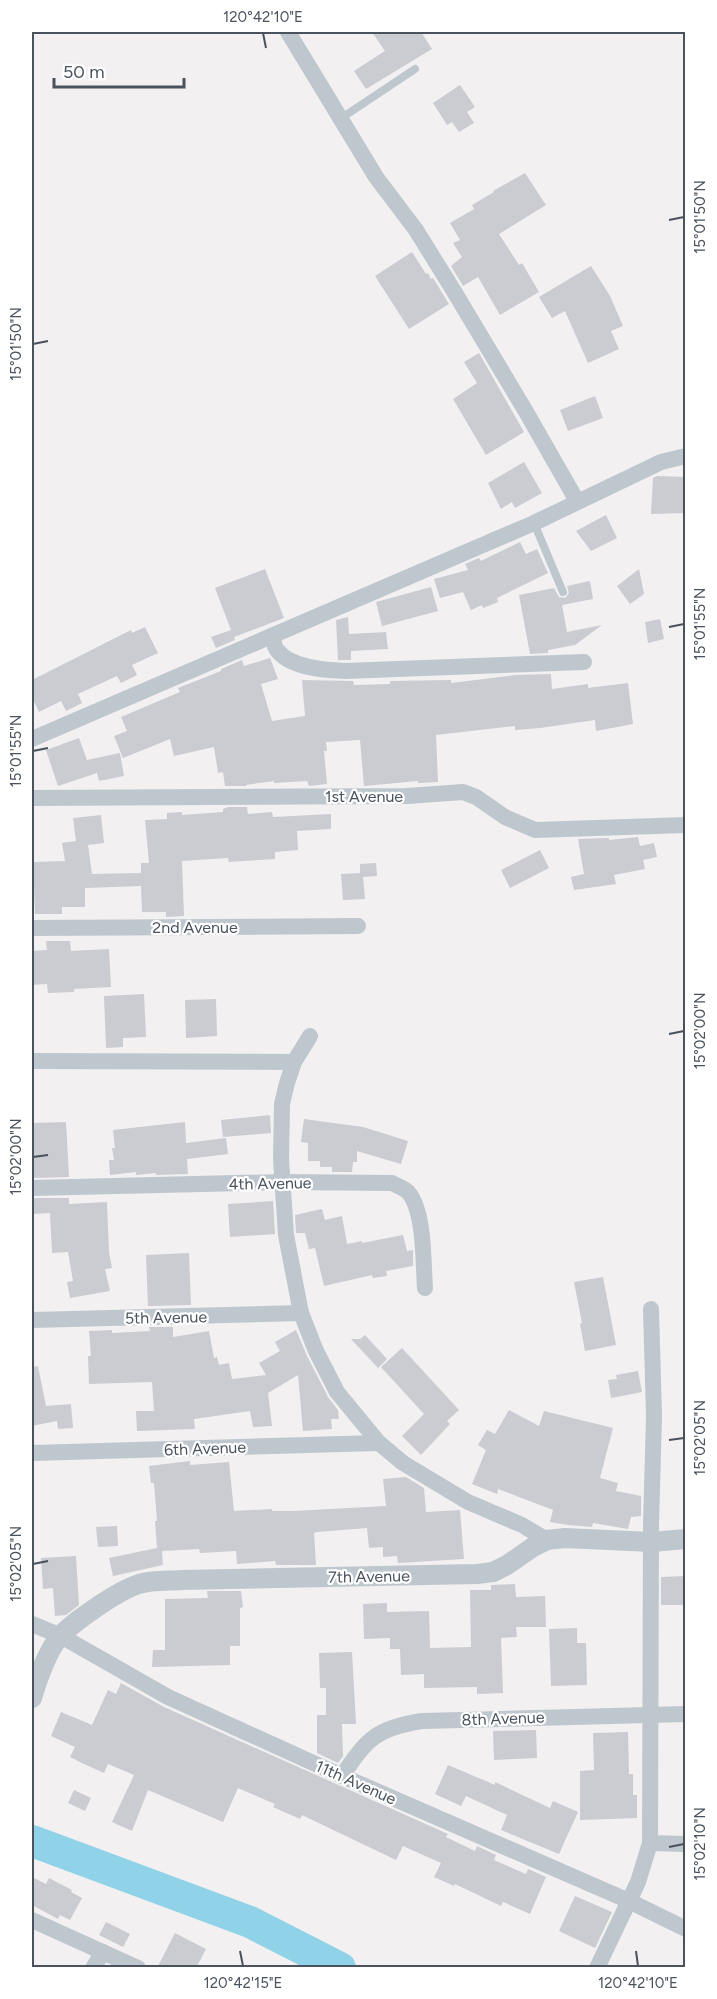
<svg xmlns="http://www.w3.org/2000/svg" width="717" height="1999" viewBox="0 0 717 1999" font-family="Figtree,sans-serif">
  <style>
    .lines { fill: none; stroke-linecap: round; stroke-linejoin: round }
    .river { stroke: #90d2e8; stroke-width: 32 }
    .building { fill: #caccd2 }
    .service { stroke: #bfc7ce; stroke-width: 8 }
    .minor { stroke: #bfc7ce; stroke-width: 16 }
    .tertiary { stroke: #bfc7ce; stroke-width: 20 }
    .ticks { fill: none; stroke: #49525d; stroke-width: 2 }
    .labels { text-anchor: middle; stroke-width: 4.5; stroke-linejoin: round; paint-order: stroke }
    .street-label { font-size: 16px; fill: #49525d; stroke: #fff }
    .neatline { fill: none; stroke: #49525d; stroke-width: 2 }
    .ticks-label { font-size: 15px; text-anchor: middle; fill: #49525d }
  </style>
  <rect width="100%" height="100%" fill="#f2f0f0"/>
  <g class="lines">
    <path class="river" d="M32,1841L250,1922L340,1968"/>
  </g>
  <g class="building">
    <path d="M372,32H421L432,49L366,89L354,71L385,51Z"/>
    <path d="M460,85L475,107L467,112L474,123L459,132L452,122L447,125L433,103Z"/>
    <path d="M525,173L546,205L499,234L519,265L522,263L539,292L500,315L478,277L463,286L451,266L462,257L453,243L460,240L450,223L474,209L472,205L494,192L493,191Z"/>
    <path d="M412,252L426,274L428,273L431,279L433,278L449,304L409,329L375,276Z"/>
    <path d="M591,266L610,296L623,326L611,331L619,349L588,363L565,311L552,318L539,297Z"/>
    <path d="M479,353L524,432L486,455L453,399L477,383L464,362Z"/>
    <path d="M595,396L603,418L568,431L560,410Z"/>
    <path d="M524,462L542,493L515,508L512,502L501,509L488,483Z"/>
    <path d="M657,476L686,477V513L651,514L653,478Z"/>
    <path d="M606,515L617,538L591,551L576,531Z"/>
    <path d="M520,542L526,554L537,549L548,573L497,598L498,602L483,608L482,605L471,610L463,592L440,598L434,579L468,570L465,564L479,558L481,561Z"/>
    <path d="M265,569L284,618L234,637L235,640L216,648L211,637L231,630L215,588Z"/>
    <path d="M639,569L644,594L630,604L617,586Z"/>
    <path d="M590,581L593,599L562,605L567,632L602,625L575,645L548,650V653L530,654L519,595L554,588L559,597L565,598L569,593L567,586Z"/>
    <path d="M431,587L438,611L382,626L376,602Z"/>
    <path d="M348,617L349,634L386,632L388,649L351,651V660H338L336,620Z"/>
    <path d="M660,619L664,639L648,643L645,622Z"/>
    <path d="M145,627L158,653L132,665L137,675L121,683L117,676L78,694L82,703L66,711L61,701L39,712L32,697V680L131,630L132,633Z"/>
    <path d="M270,658L278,679L261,684L272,721L305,716L302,680L353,681L354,685L390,684V681L451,680V683L515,675L551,674L552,689L588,684V688L628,683L633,724L596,731L595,720L540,728L515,730V726L436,735L438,782L418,783V781L364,786L360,740L326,742L327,751H324L327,784L309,786L307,781L274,783V781L246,785V786H225L223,772L218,773L214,747L174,756L170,739L123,758L114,736L127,731L121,717L180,692L178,688L221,671V669L242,660L244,666Z"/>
    <path d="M79,738L87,760L120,753L124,776L99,781L97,773L58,786L46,750Z"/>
    <path d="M228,807H247L248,814L272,812L273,817L331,814V829L297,831L298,850L275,852V859L229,862L228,858L182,861L184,916L166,917V912H142L141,886L85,888V907H62V914H35L34,890H32V862L65,861L62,843L76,841L73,818L101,815L104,843L88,845L92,874L141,873V863H149L145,820L167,819V813L182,812V815L223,812V809Z"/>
    <path d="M638,837L640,846L654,843L657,857L643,860L645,869L614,875L616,884L574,890L571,877L584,874L578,839L609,838V840Z"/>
    <path d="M540,850L549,868L510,888L501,870Z"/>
    <path d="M376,863L377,876L363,877L365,899L343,900L341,874L360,873V864Z"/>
    <path d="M46,941H70L71,951L109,949L111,987L74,989V992L48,993L47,984L32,985V951L47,950Z"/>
    <path d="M144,994L146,1037L123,1038V1047L106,1048L104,996Z"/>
    <path d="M216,999L217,1036L186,1038L185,1000Z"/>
    <path d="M270,1115L271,1133L223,1137L221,1120Z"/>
    <path d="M304,1119L363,1127L408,1141L401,1164L357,1151V1162H353L352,1172H332V1167H320V1161H308V1143L301,1142Z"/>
    <path d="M66,1122L69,1177L32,1178V1123Z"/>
    <path d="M185,1122L186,1143L226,1138L228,1154L187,1159L188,1174L156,1175V1173L136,1175V1172L110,1175L109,1160H114L112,1148H115L113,1130Z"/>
    <path d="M32,1198H69V1204L107,1202L109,1252L112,1268L105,1269L110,1291L70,1298L67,1282L73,1281L68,1252L52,1253L50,1213L32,1214Z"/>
    <path d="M273,1201L275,1234L230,1237L228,1204Z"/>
    <path d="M322,1209L325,1220L342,1216L347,1244L362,1241V1243L403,1235L407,1251L413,1250V1266L386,1271L387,1276L373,1278L372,1275L324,1286L315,1248L309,1249L305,1233H296L295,1215Z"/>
    <path d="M189,1253L191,1305L148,1306L146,1255Z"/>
    <path d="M603,1277L616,1345L585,1351L580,1324L582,1323L574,1282Z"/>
    <path d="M149,1327H173V1337L209,1331L214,1358L217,1357L219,1365L229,1363L232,1379L266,1375L259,1363L280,1351L275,1342L296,1330L307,1356L328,1397L338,1410L339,1419H331L332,1429L303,1431L298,1375L268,1393L272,1426L253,1427L250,1411L194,1419L195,1429L137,1431L136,1411H154L152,1382L89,1384L88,1356H91L89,1331L112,1330V1333L150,1331Z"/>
    <path d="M365,1335L387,1359L378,1368L351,1339H360Z"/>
    <path d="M402,1348L459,1410L447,1421L450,1424L421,1455L402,1436L424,1414L381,1367Z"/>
    <path d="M38,1366L46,1406L71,1404L73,1428L58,1429L57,1421L32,1426V1367Z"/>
    <path d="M638,1371L642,1392L611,1398L608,1380L617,1379L616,1375Z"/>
    <path d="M509,1410L539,1426L544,1411L613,1428L600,1478L618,1483L616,1491L641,1496V1516L631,1517L628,1529L593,1523L592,1527L568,1525L550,1522L553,1510L498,1489L497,1494L472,1484L486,1450L478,1445L487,1430L495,1434Z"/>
    <path d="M190,1461V1465L229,1462L234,1511L272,1509V1511H293L386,1506L383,1479L406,1477L424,1488L426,1512L460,1510L464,1559L398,1563L397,1556L383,1557V1547L369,1548L367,1528L317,1532L314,1533L316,1565H276L275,1561L237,1564L236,1551L200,1553L199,1549L162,1551L163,1565L113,1576L109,1558L157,1548L155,1521H157L154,1483H151L149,1466Z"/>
    <path d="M117,1526L118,1546L98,1547L96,1527Z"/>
    <path d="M76,1556L79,1605L66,1615L55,1616L53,1588L43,1589L41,1558Z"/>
    <path d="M686,1576V1605H661V1577Z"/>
    <path d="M515,1584L516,1597L545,1596L546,1627H516L517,1637L501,1638L503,1693L477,1694V1687L424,1688V1674L401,1675L400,1649H390V1638L364,1639L363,1604L387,1603V1612L429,1611L430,1648L471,1647L470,1590H491V1585Z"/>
    <path d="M207,1591H241L243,1607L240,1608V1646H230V1665L152,1667L153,1650H165V1599L208,1598Z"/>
    <path d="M577,1628V1643H586L587,1685L551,1686L549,1629Z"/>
    <path d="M352,1652L356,1724H342L343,1756L338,1763L317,1753V1715H326V1688H320L319,1653Z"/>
    <path d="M121,1683L164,1707L448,1834L446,1837L475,1851L477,1846L496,1855L494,1860L526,1874L528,1869L546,1877L530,1914L503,1902L501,1906L455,1884L454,1886L434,1877L441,1863L403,1846L396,1860L302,1815L300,1819L273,1807L275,1804L238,1788L223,1822L148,1790L132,1831L112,1822L134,1775L108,1764L104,1773L82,1763L70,1757L75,1747L51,1736L61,1712L92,1725L108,1690L116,1694Z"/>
    <path d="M536,1730L537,1758L494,1760L493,1731Z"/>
    <path d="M628,1732L629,1774H633V1795H637V1818L580,1820V1771L594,1770L593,1733Z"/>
    <path d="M448,1765L495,1785V1782L550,1808L553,1801L578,1812L559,1854L501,1830L507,1815L466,1796L461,1806L435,1794Z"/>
    <path d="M74,1790L91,1798L85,1811L68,1803Z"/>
    <path d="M32,1877L46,1884L49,1878L72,1890L71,1892L82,1898L70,1920L60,1915L58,1919L32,1905Z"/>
    <path d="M575,1896L612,1912L595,1948L559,1931Z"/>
    <path d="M106,1922L130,1934L123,1947L99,1935Z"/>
    <path d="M175,1933L206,1949L196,1968H157Z"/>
  </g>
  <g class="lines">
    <g class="service">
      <path d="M340,119L415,69"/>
      <path d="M534,523L563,592"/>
    </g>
    <g class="minor">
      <path d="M288,32L376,177L416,230L452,288L525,410L577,501"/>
      <path d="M272,636C274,640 274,647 277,650C290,668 325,670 345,671L584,662"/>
      <path d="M32,739L534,523L661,462L686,456"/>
      <path d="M32,798L407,796L463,792L476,797L505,817L535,830L686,825"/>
      <path d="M32,928L358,926"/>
      <path d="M310,1036L294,1062L287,1083L282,1104L281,1159L286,1235L301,1313L316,1351L337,1392L379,1443L403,1463L468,1502L522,1525L547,1540"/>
      <path d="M32,1061L294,1062"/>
      <path d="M32,1188L282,1182L392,1183C397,1186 404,1188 408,1192C425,1211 423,1263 425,1288"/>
      <path d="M32,1320L301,1313"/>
      <path d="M32,1453L379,1443"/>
      <path d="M32,1624L61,1636L168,1697L342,1776L629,1901L686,1929"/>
      <path d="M342,1776C367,1739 376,1728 422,1721L686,1714"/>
      <path d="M650,1843L686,1844"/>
      <path d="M32,1920L138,1968"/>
      <path d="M93,1968L103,1952"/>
      <path d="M597,1968L638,1882L650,1843L651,1525L654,1416L651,1309"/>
    </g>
    <path class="tertiary" d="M32,1698C37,1680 48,1649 61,1635C76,1620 119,1590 139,1584C151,1580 167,1581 181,1580L477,1574L493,1572L507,1565L533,1547L547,1540L565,1538L651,1542L686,1539"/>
  </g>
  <path class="ticks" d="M263,33L266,48M669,220L684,217M33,344L48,341M669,627L684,624M33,751L48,748M669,1034L684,1031M33,1157L48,1155M669,1440L684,1438M33,1564L48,1561M669,1847L684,1844M240,1951L243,1966M636,1951L638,1966"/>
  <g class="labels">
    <g class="street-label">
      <text x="364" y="802">1st Avenue</text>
      <text x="195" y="933">2nd Avenue</text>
      <text transform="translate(270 1183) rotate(-1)" y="6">4th Avenue</text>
      <text transform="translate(166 1317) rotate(-1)" y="6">5th Avenue</text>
      <text transform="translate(205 1448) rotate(-2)" y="6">6th Avenue</text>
      <text transform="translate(369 1576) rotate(-1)" y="6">7th Avenue</text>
      <text transform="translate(503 1718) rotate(-2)" y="6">8th Avenue</text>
      <text transform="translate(356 1782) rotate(24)" y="6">11th Avenue</text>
    </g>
  </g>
  <rect width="717" height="1999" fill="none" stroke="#ffffff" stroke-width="66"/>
  <path d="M54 78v9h130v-9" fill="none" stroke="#49525d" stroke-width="3"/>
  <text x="63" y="78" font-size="18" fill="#49525d" stroke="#ffffff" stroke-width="4.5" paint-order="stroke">50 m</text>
  <rect x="33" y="33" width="651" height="1933" class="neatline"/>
  <g class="ticks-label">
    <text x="263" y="22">120°42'10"E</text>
    <text transform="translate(700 217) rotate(-90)" y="5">15°01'50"N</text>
    <text transform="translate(16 344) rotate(-90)" y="5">15°01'50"N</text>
    <text transform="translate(700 624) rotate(-90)" y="5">15°01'55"N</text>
    <text transform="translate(16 751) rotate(-90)" y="5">15°01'55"N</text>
    <text transform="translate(700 1031) rotate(-90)" y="5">15°02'00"N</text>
    <text transform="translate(16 1157) rotate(-90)" y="5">15°02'00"N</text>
    <text transform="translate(700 1438) rotate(-90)" y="5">15°02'05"N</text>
    <text transform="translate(16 1564) rotate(-90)" y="5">15°02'05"N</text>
    <text transform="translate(700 1844) rotate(-90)" y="5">15°02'10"N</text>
    <text x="243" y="1988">120°42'15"E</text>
    <text x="638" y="1988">120°42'10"E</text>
  </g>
</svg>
